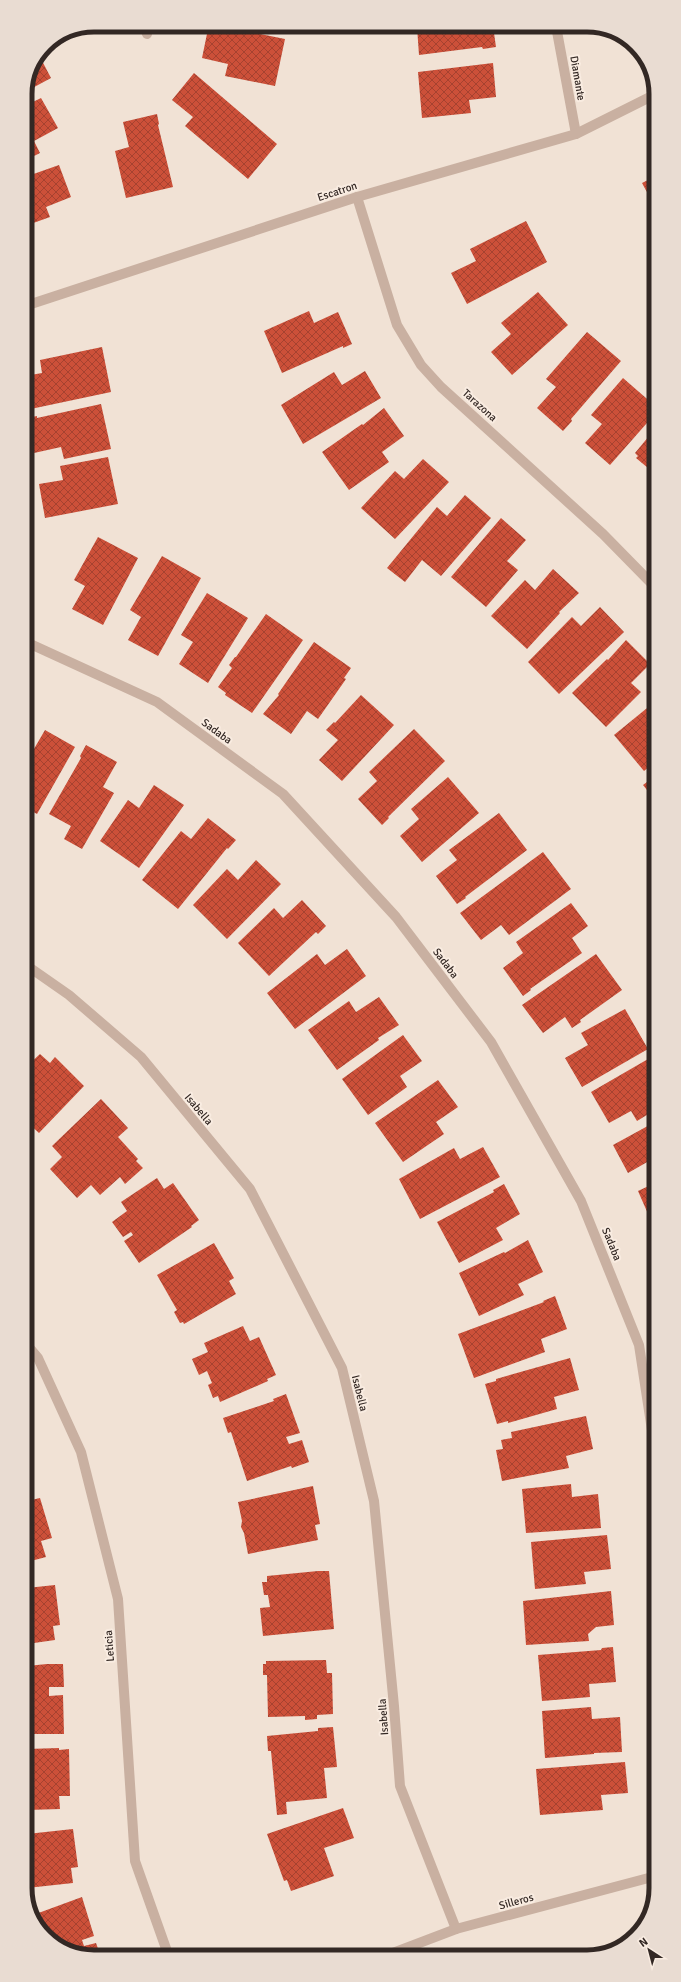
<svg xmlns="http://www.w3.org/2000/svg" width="681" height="1982" viewBox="0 0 681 1982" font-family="Signika,sans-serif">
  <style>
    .building { fill: url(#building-cross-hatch) }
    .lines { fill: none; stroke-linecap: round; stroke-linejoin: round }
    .minor { stroke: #c9b0a1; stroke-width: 10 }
    .labels { text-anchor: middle; stroke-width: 4; stroke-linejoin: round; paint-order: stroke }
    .street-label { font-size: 11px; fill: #332824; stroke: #f9ece1 }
    .rim { fill: none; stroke: #332824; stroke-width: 5 }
  </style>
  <defs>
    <pattern id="building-cross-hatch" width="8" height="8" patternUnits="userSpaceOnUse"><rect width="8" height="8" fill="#cc5039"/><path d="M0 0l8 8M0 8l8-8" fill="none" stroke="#a64230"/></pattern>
  </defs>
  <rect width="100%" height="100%" fill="#f1e2d5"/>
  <g class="building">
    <path d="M493,26L496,47L483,49L482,47L419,55L417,27Z"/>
    <path d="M208,29H235L285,39L275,86L225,76L228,64L202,58Z"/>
    <path d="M40,57L51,78L25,92V89Z"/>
    <path d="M493,63L496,97L469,100L471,113L422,118L418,72Z"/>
    <path d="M194,73L277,144L248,179L185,126L193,117L172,100Z"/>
    <path d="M41,98L58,128L34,141L40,153L30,158L28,156L25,158V106Z"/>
    <path d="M157,114L159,124L158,125L173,187L126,198L115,151L129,147L123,122Z"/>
    <path d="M59,165L71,197L46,207L50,217L25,226V177Z"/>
    <path d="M654,177V205L642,183Z"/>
    <path d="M526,221L547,262L467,304L451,273L476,261L470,249Z"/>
    <path d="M538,292L568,325L512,375L491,352L511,334L501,323Z"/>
    <path d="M309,311L314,323L338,312L352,344L343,348V346L282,373L264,331Z"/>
    <path d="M587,332L621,361L571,419L572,421L563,431L537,408L556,387L546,379Z"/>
    <path d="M102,347L111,392L26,410L25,376L42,373L40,360Z"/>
    <path d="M365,371L381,398L303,444L281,405L334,372L342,385Z"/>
    <path d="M623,378L654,405V415L610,465L585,443L602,424L591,415Z"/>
    <path d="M101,404L111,449L64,459L61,447L34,453L27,418L37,416V418Z"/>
    <path d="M384,408L404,436L382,452L389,462L349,490L322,452L362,424L363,425Z"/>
    <path d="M654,430V473L636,458L638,456L635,453Z"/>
    <path d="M108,457L118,504L45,518L39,484L63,480L60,466Z"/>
    <path d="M423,459L449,482L395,539L361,508L395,471L404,479Z"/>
    <path d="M465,495L491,518L441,576L422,560L405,582L387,568L437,507L447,516Z"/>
    <path d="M501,518L526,540L507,561L518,570L486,607L451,577Z"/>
    <path d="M98,537L138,558L103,625L72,609L85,586L74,580Z"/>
    <path d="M162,556L201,578L158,656L128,640L141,617L130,610Z"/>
    <path d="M553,569L579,593L559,612L560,613L527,649L491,616L525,580L535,590Z"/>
    <path d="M207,593L248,618L208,683L179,664L193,642L181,635Z"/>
    <path d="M600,607L624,632L559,694L528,662L572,617L581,626Z"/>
    <path d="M266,614L303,640L252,713L225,695L226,693L218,687L232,668L229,665L235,657H236Z"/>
    <path d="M626,640L650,664L631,683L641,692L606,727L572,693L607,659L608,660Z"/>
    <path d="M314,642L351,668L344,678L346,679L318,719L307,711L291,734L263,714L279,695L278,694Z"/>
    <path d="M361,695L394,725L342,781L319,760L338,740L326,730L334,722L335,723Z"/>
    <path d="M652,704L655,707V762L644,771L614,735Z"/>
    <path d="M414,729L445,761L388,817L389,818L382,825L358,799L377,781L369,772Z"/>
    <path d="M45,730L75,747L37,814L26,808V751L31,754Z"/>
    <path d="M86,745L117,762L103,787L114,793L82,849L64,839L71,826L49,814L81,758L80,756Z"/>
    <path d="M655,776V800L643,785Z"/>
    <path d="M448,777L479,813L422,862L400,836L419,819L411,809Z"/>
    <path d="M154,785L184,805L139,868L100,841L128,800L139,808Z"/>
    <path d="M499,813L527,850L465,897L466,898L457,904L436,876L457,860L449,850Z"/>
    <path d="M208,818L236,840L228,849L227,848L178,909L142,880L181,831L191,839Z"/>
    <path d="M543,852L571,889L509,935L501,925L481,940L460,913Z"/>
    <path d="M256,860L281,884L227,939L193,905L227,869L238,880Z"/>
    <path d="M302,900L326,926L318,934L316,932L269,976L238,943L274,908L283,918Z"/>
    <path d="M571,903L588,926L572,938L582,953L530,989L531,990L523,996L503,968L523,953L516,942Z"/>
    <path d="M347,949L366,976L295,1029L267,993L317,954L325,965Z"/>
    <path d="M596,954L622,990L580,1020L581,1022L572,1028L565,1017L543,1033L522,1005Z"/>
    <path d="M379,997L399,1025L378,1038L379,1040L337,1070L308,1030L349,1001L356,1012Z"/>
    <path d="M625,1009L648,1049L582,1087L565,1058L588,1045L581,1033Z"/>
    <path d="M403,1035L422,1061L400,1076L407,1087L368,1115L342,1079Z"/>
    <path d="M40,1054L50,1063L55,1057L84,1086L39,1133L26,1121V1067Z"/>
    <path d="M655,1055V1110L637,1121L631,1111L609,1123L591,1092Z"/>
    <path d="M438,1080L458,1107L436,1122L444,1134L403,1162L375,1123Z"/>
    <path d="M101,1099L128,1128L118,1137L138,1159L136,1161L143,1168L125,1184L120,1177L100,1195L91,1185L77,1198L50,1169L62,1157L52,1146Z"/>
    <path d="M655,1122V1172L649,1161L628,1173L613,1145Z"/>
    <path d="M483,1147L500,1177L420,1219L399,1179L454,1148L460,1159Z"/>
    <path d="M157,1178L164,1189L173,1183L199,1220L191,1226L192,1227L139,1263L124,1241L133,1235L131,1232L123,1237L112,1222L127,1211L121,1202Z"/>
    <path d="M655,1183V1222L652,1223L638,1191Z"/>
    <path d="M504,1184L520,1214L496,1228L503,1240L459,1263L437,1222L494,1192L493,1190Z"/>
    <path d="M528,1240L543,1272L518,1284L524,1295L479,1316L459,1273L504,1252L505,1253Z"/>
    <path d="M214,1243L234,1278L229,1281L236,1294L184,1324L183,1322L180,1323L174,1312L177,1310L157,1275Z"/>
    <path d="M555,1296L567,1329L541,1339L545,1352L474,1378L458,1334L544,1302L543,1301Z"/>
    <path d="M243,1326L250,1341L259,1337L276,1375L267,1379L268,1381L220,1402L218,1396L213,1398L208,1385L212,1383L207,1371L199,1375L192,1359L208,1352L204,1343Z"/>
    <path d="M570,1358L579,1390L554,1397L557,1409L508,1423V1421L497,1424L485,1384L496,1381V1379Z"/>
    <path d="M286,1394L300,1433L286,1437L289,1444L302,1440L309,1462L292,1468L291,1466L247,1481L231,1432L228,1433L223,1418L274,1401L273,1399Z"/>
    <path d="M586,1416L593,1449L566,1456L569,1468L502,1481L496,1450L503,1449L501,1440L512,1438L511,1432Z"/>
    <path d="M571,1484L572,1497L598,1494L601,1528L526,1533L522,1489Z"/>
    <path d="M313,1486L320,1524L315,1525L318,1540L248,1554L244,1533L241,1527L242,1521L238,1502Z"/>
    <path d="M40,1498L52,1538L41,1541L46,1557L27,1562V1501Z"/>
    <path d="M607,1535L611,1569L584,1572L586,1584L535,1589L531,1542Z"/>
    <path d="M318,1571H329L334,1629L263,1636L260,1608L270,1607L268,1595H264L262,1582H267V1576Z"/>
    <path d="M55,1585L60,1625L53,1626L55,1640L27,1644V1588Z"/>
    <path d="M611,1591L614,1625L596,1627L588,1634L589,1641L526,1645L523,1601Z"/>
    <path d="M613,1647L616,1682L589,1684L590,1697L542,1701L538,1655L601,1650L602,1648Z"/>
    <path d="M326,1660L327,1673H332L333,1714L317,1715V1719L305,1720V1716L268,1717L267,1675H263V1664H266V1661Z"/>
    <path d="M47,1664H63L64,1687H49V1696L63,1695L64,1734H27V1666Z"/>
    <path d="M591,1707L592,1719L620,1717L622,1752L594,1753V1754L545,1758L542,1711Z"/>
    <path d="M333,1727L337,1767L324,1768L327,1798L286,1802L287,1814L277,1815L271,1751H268L267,1736L318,1731V1728Z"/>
    <path d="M59,1748V1750L69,1749L70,1796H59L60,1809L27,1810V1749Z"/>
    <path d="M625,1762L628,1793L601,1795L603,1810L540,1815L536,1769Z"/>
    <path d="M343,1808L354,1838L324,1848L334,1876L291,1891L287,1880L284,1881L267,1834Z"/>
    <path d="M73,1829L78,1867L71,1868L73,1883L27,1888V1834Z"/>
    <path d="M82,1897L94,1936L82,1940L84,1946L96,1943L101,1957H89L49,1940L33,1915Z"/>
  </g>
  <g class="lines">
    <g class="minor">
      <path d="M556,26L576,134"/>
      <path d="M145,29L147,34"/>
      <path d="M357,197L397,325L421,365L441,387L603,534L654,586"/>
      <path d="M25,306L357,197L576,134L654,95"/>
      <path d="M26,642L157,702L283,794L396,917L491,1042L581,1201L639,1345L655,1450"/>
      <path d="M26,965L69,995L141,1057L250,1189L342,1368L374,1501L394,1706L400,1786L456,1929"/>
      <path d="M27,1345L38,1358L81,1452L118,1599L135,1861L169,1957"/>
      <path d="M385,1956L456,1929L656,1876"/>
    </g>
  </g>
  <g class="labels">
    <g class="street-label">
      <text transform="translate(578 78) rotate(80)" y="4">Diamante</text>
      <text transform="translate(337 191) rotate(-18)" y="4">Escatron</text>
      <text transform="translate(480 405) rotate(42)" y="4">Tarazona</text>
      <text transform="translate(217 731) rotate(36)" y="4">Sadaba</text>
      <text transform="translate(446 963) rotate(53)" y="4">Sadaba</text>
      <text transform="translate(199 1109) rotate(50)" y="4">Isabella</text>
      <text transform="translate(612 1244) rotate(68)" y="4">Sadaba</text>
      <text transform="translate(360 1393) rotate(76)" y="4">Isabella</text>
      <text transform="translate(109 1646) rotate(-94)" y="4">Leticia</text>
      <text transform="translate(383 1717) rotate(-94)" y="4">Isabella</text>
      <text transform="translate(516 1901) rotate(-15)" y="4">Silleros</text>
    </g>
  </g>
  <path d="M0 0H681V1982H0ZM94 32H587A62 62 0 0 1 649 94V1888A62 62 0 0 1 587 1950H94A62 62 0 0 1 32 1888V94A62 62 0 0 1 94 32Z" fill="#e9dcd2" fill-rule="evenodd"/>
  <path class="rim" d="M94 32H587A62 62 0 0 1 649 94V1888A62 62 0 0 1 587 1950H94A62 62 0 0 1 32 1888V94A62 62 0 0 1 94 32Z"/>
  <g transform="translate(649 1950) rotate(324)" stroke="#f9ece1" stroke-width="3" paint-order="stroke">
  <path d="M0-3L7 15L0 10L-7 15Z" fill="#332824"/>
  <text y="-6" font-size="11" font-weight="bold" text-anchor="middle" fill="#332824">N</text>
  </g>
</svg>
